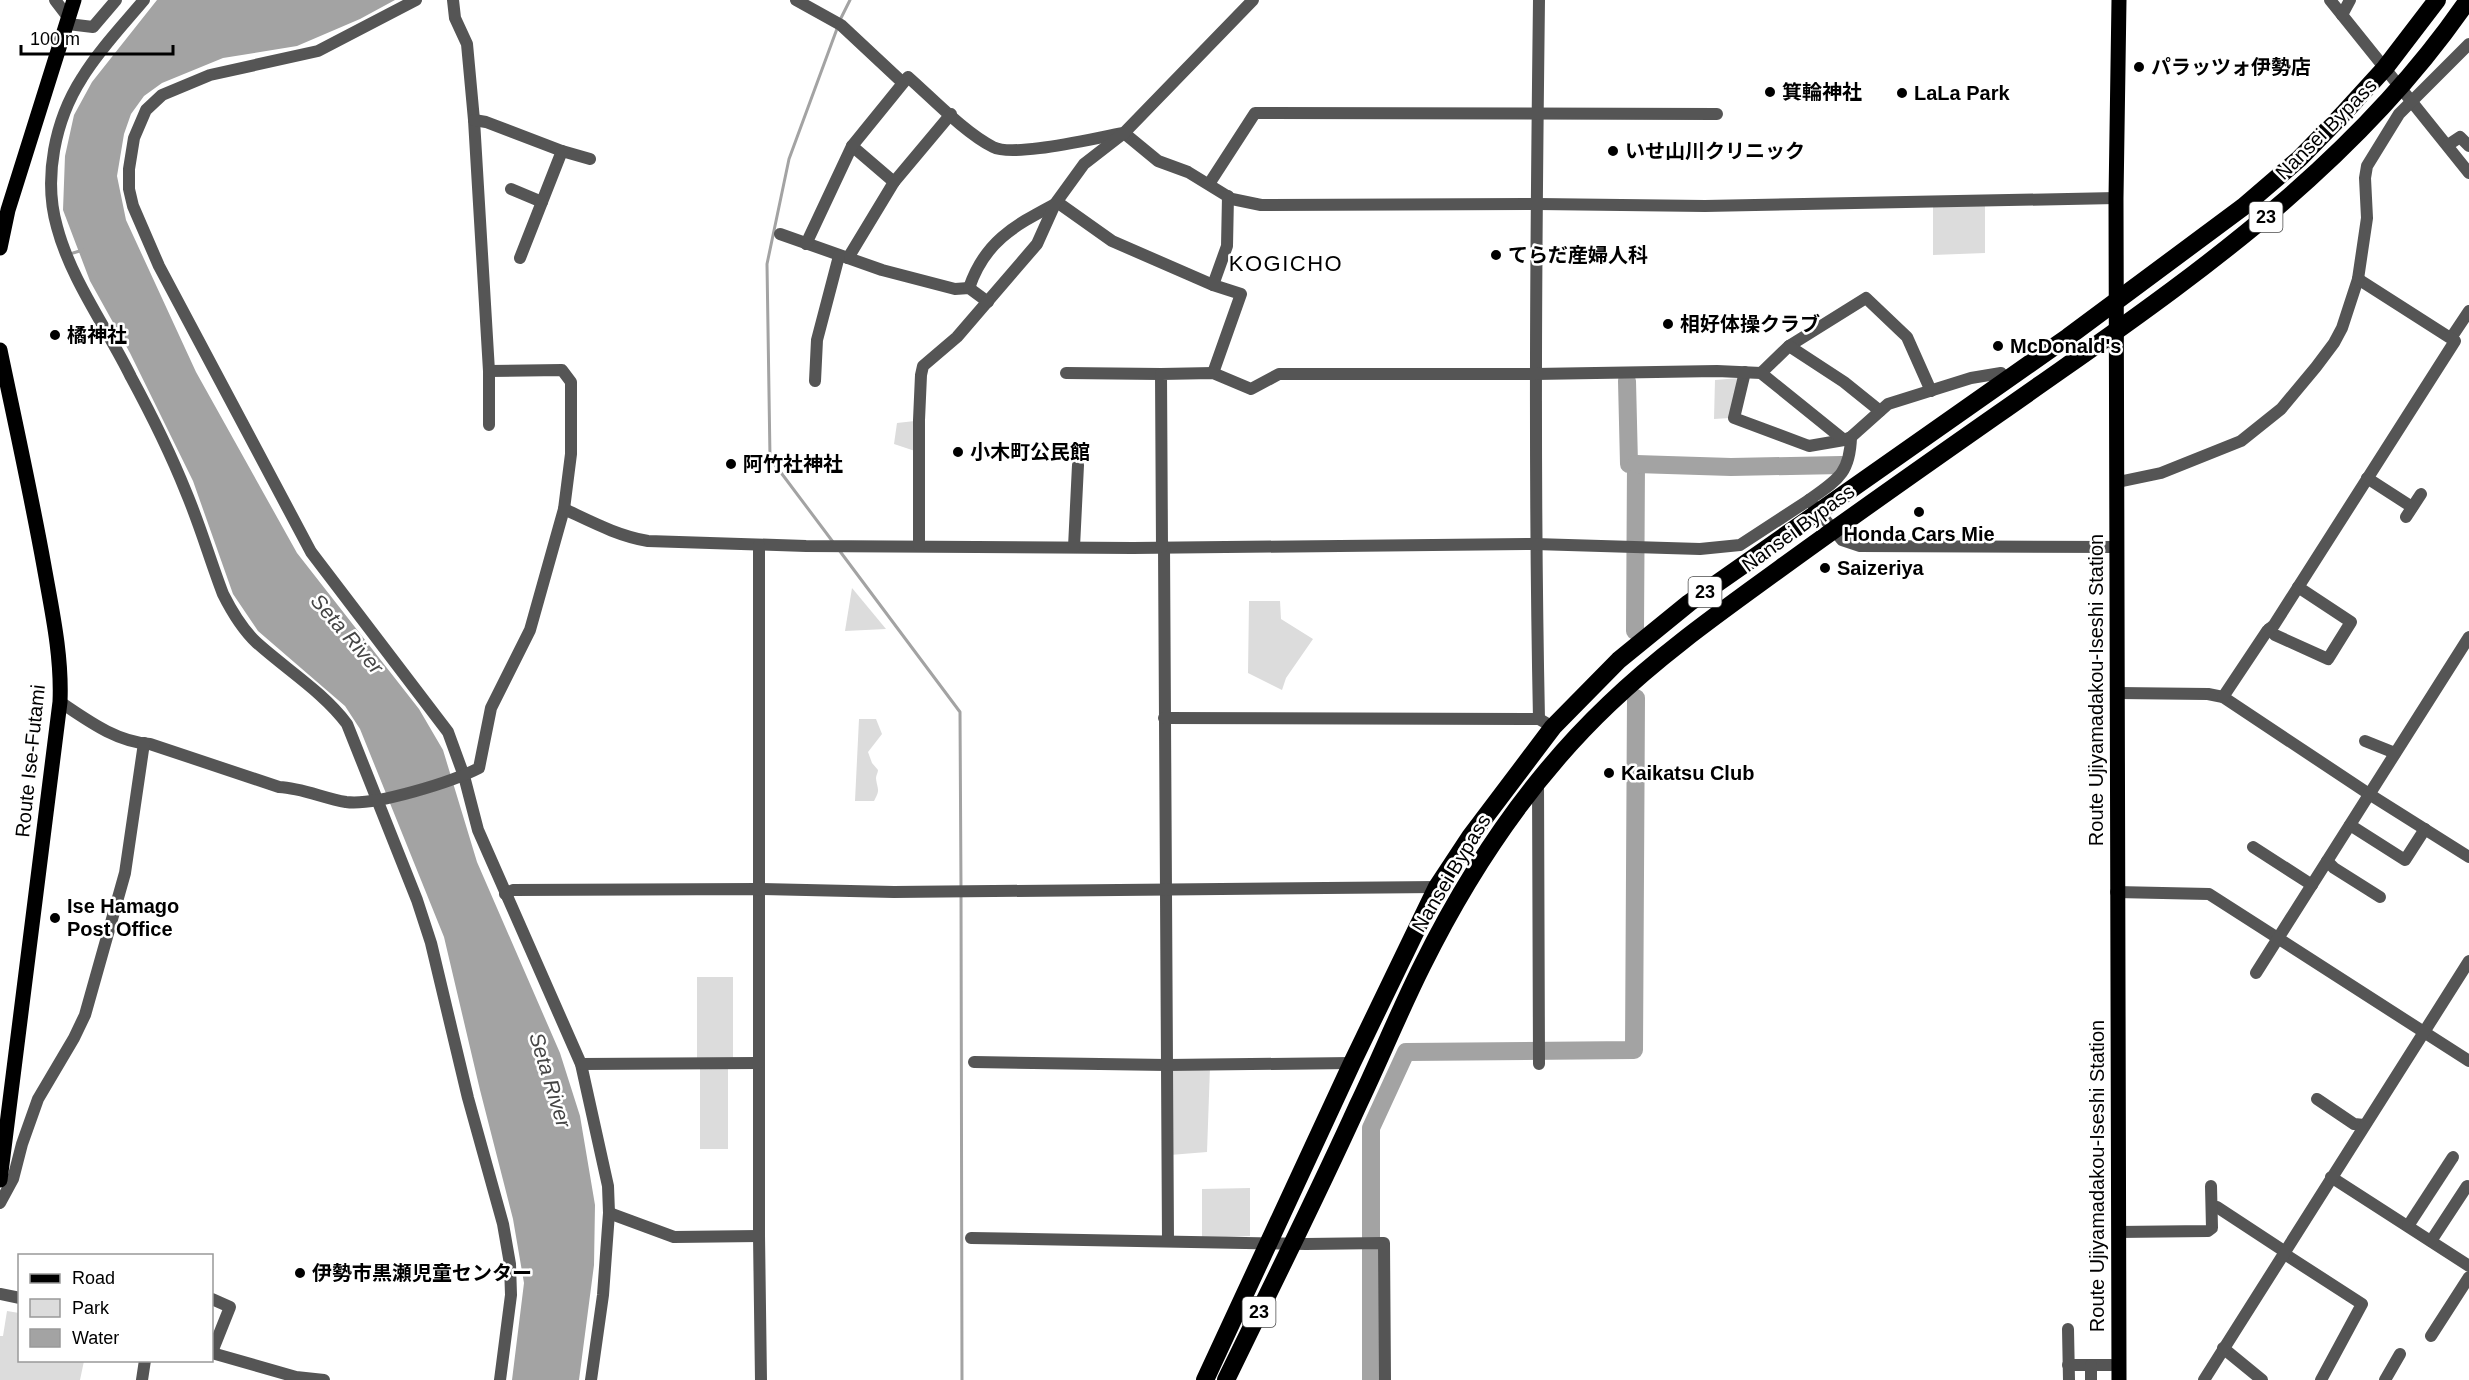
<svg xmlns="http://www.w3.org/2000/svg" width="2469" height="1380" viewBox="0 0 2469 1380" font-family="Helvetica,'Noto Sans JP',sans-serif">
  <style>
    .green { fill: #dcdcdc }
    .water { fill: #a3a3a3 }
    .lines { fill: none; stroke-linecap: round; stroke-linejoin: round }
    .stream { stroke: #a3a3a3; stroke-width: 3 }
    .river { stroke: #a3a3a3; stroke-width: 18 }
    .minor { stroke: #555; stroke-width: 12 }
    .major { stroke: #000; stroke-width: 15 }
    .highway { stroke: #000; stroke-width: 18 }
    .poi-dot { fill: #000; stroke: #fff; stroke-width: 2 }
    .labels { text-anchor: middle; stroke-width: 5; stroke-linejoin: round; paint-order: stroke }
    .shield { fill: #fff; stroke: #4c4c4c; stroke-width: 1.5 }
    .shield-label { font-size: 18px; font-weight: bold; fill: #000 }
    .poi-label { font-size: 20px; font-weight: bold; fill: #000; stroke: #fff; text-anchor: start }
    .street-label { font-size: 20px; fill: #000; stroke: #fff }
    .water-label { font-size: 21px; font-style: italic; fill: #444; stroke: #fff }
    .quarter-label { font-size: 22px; letter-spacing: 1.5px; fill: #000; stroke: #fff }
  </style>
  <rect width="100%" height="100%" fill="#fff"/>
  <g class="green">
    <path d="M1933,205L1985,206V253L1933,255Z"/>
    <path d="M1739,378L1730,418L1714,419L1715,380Z"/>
    <path d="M915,421V451L894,444L897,423Z"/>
    <path d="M852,588L886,629L845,631Z"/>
    <path d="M1249,601H1280L1281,619L1313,639L1286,678L1282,690L1248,673Z"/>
    <path d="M859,719H876L882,734L868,752L872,763L878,770C878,773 876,775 876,778C877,789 881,789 874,801H855Z"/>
    <rect x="697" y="977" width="36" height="83"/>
    <rect x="700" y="1065" width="28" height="84"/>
    <path d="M1210,1067L1207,1152L1170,1155V1068Z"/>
    <path d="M1250,1188V1236L1202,1238V1189Z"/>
    <path d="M7,1311L19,1313L20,1360L84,1361L80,1380H0V1336H3Z"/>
  </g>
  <path class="water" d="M157,0H395L360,19L297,46L223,58L162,83L144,96L131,114L124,134L117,176L126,220L196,372L297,553L419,709L443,750L477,862L560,1053L580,1116L595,1205L594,1265L579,1380H512L524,1283L513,1219L480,1090L444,937L360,729L345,706L258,631L233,594L193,481L130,353L90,281L63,210L65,156L74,115L92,82Z"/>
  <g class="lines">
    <g class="stream">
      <path d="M840,20L850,0"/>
      <path d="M73,253L83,250"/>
      <path d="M833,542L770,458L767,264L789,159L838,26"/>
      <path d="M839,550L960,712L961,887"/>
      <path d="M961,893L962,1380"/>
    </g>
    <g class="river">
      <path d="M1627,381L1629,464H1636L1635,631"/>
      <path d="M1636,464L1731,467L1842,465"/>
      <path d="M1371,1380V1128L1406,1052L1634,1050L1636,698"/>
    </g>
    <g class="minor">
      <path d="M55,0L68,17"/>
      <path d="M144,0C123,25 99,50 82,78C55,120 43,178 57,227C71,280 107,328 131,377C151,414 170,452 186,492C200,525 210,560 223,594C232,612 242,629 257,643C287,670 323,692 347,724L417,900L431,943L468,1098L503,1224L510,1264L511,1295L500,1380"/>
      <path d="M416,0L318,51L210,75L162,95L146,110L134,138L129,169V189L133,206L159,266L311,552L448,732L464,776L478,830L581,1064L608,1186L609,1213L603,1295L591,1380"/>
      <path d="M453,0L455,18L467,44L474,120L489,371V425"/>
      <path d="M796,0L841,25L902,82"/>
      <path d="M1539,0C1536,240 1534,479 1539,719"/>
      <path d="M2330,0L2469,173"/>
      <path d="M2342,15L2350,0"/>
      <path d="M68,24L93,27L116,0"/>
      <path d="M474,120L486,122L562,151L590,159"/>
      <path d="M2448,145L2460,137L2469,146"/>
      <path d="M852,146L894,182"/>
      <path d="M1209,184L1255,113L1717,114"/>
      <path d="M511,189L542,202"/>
      <path d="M1057,202L1112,241L1213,285"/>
      <path d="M780,234L882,270L955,289L969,288L988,302"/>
      <path d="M806,244L852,146L908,77C932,98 965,133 993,147C1014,158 1098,137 1124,133L1158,161L1188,172L1232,199L1261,205L1538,204L1705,206L2116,198"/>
      <path d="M520,258L562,151"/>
      <path d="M848,258L894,182L951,114"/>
      <path d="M969,288C985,241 1014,226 1055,204"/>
      <path d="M2451,338L2469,311"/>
      <path d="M1789,346L1866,298L1907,337L1931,391"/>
      <path d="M1745,372L1734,418L1809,446L1844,440"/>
      <path d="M1066,373L1161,374"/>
      <path d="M1213,373L1241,294L1213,285L1227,246L1228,196"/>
      <path d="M1761,373L1789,346L1844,382L1880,411"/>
      <path d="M815,381L817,340L839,256"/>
      <path d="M2367,478L2412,507"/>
      <path d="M2118,482L2161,473L2241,441L2281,409L2316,367L2334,343L2342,328L2358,279L2367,218L2365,178L2367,166L2399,114L2469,44"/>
      <path d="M1809,500C1837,480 1850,474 1851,437"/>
      <path d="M564,509C592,522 618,536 648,541L806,546L1133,548L1535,544L1700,549L1740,545L1809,500L1842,540L1860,546L2118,547"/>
      <path d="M2406,517L2421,494"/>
      <path d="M759,545V1236L761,1380"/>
      <path d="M919,546V420L921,375L923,366L957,337L1037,244L1055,204L1084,164L1124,133L1253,0"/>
      <path d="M1164,546L1168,1240"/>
      <path d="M1074,547L1078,465"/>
      <path d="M1162,547L1161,374L1213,373L1251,389L1279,374H1535L1717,371L1761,373L1844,440L1851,437L1888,404L1971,378L2001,373"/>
      <path d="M2269,629L2275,635L2328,659L2351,622L2298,587"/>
      <path d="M2118,693L2208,694L2223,697L2369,794L2469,857"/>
      <path d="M2223,697L2267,631L2274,625L2455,341L2358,279"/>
      <path d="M60,702C87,720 116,742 150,744L279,787C302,788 323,798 346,802C375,806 452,782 479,768L491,708L530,630L564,509L571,454V382L562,370L489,371"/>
      <path d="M1164,718L1539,719L1546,723"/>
      <path d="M2365,741L2395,753"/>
      <path d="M1538,783L1539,1064"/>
      <path d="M2350,825L2405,860L2425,829"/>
      <path d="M2253,847L2312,885"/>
      <path d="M2327,861L2334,868L2380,897"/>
      <path d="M2116,892L2209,894L2469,1061"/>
      <path d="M505,894L513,890L758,889L894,892L1437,887"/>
      <path d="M2256,973L2469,637"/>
      <path d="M974,1062L1167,1065L1352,1063"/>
      <path d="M581,1064L758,1063"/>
      <path d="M2317,1099L2354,1124L2364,1125"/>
      <path d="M2331,1177L2469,1266"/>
      <path d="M0,1203L13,1179L22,1144L38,1099L74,1038L85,1015L125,873L144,743"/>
      <path d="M2212,1207H2217L2284,1251"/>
      <path d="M609,1213L674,1237L759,1236"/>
      <path d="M2408,1226L2453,1157"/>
      <path d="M2118,1232L2208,1231L2212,1228L2211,1186"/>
      <path d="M971,1238L1306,1244L1384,1243L1385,1380"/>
      <path d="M2431,1241L2467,1186"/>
      <path d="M2283,1253L2362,1304L2321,1380"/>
      <path d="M0,1294L20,1298"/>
      <path d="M212,1299L230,1307L212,1352"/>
      <path d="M2068,1329L2069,1380"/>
      <path d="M2431,1336L2469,1277"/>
      <path d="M2223,1348L2262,1380"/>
      <path d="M212,1353L296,1377L324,1380"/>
      <path d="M2068,1365H2111"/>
      <path d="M2091,1365V1380"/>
      <path d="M142,1380L145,1360"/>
      <path d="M2204,1380L2469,961"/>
      <path d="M2385,1380L2400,1354"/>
    </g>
    <g class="major">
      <path d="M2119,0L2116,198L2119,1380"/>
      <path d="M0,248L8,210L74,0"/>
      <path d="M0,350C15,422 31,494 44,566C52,611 62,656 60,702L0,1180"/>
    </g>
    <g class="highway">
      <path d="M1205,1380L1352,1063L1437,887L1470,837L1553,727L1619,660L1689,603L2068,337L2243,207L2299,159L2343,114L2385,68L2437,0"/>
      <path d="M1226,1380C1270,1289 1316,1198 1358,1105C1380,1059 1399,1012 1422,966C1469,871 1531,778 1609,704C1662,653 1722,611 1781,568C1873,501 1967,436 2061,370C2211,265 2363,154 2468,0"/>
    </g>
  </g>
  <g class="poi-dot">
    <circle cx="2139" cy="67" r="6"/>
    <circle cx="1770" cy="92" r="6"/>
    <circle cx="1902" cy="93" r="6"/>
    <circle cx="1613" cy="151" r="6"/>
    <circle cx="1496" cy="255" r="6"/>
    <circle cx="1668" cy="324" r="6"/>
    <circle cx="55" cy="335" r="6"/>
    <circle cx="1998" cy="346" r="6"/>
    <circle cx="958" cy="452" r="6"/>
    <circle cx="731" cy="464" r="6"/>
    <circle cx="1919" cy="512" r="6"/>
    <circle cx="1825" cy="568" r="6"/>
    <circle cx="1609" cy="773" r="6"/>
    <circle cx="55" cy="918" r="6"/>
    <circle cx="300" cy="1273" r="6"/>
  </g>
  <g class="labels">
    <g class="shield">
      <rect x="2249.5" y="202" width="33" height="30" rx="4.5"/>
      <rect x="1688.5" y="577" width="33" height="30" rx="4.5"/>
      <rect x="1242.5" y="1297" width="33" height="30" rx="4.5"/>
    </g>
    <g class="shield-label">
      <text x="2266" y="223">23</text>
      <text x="1705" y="598">23</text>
      <text x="1259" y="1318">23</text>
    </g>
    <g class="poi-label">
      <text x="2151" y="74">パラッツォ伊勢店</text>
      <text x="1782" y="99">箕輪神社</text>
      <text x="1914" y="100">LaLa Park</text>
      <text x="1625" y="158">いせ山川クリニック</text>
      <text x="1508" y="262">てらだ産婦人科</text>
      <text x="1680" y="331">相好体操クラブ</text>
      <text x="67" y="342">橘神社</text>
      <text x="2010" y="353">McDonald's</text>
      <text x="970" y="459">小木町公民館</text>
      <text x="743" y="471">阿竹社神社</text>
      <text x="1919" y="541" text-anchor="middle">Honda Cars Mie</text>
      <text x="1837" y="575">Saizeriya</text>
      <text x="1621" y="780">Kaikatsu Club</text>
      <text x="67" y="913">Ise Hamago<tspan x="67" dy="23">Post Office</tspan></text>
      <text x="312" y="1280">伊勢市黒瀬児童センター</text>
    </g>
    <g class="street-label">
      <text transform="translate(2326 129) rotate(-45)" y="7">Nansei Bypass</text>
      <text transform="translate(1798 528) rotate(-36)" y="7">Nansei Bypass</text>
      <text transform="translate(2096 690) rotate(-90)" y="7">Route Ujiyamadakou-Iseshi Station</text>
      <text transform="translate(30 761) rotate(-84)" y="7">Route Ise-Futami</text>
      <text transform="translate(1451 873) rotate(-59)" y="7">Nansei Bypass</text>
      <text transform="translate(2097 1176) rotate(-90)" y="7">Route Ujiyamadakou-Iseshi Station</text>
    </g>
    <g class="water-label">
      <text transform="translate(347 634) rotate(49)" y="7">Seta River</text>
      <text transform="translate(550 1080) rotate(73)" y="7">Seta River</text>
    </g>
    <g class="quarter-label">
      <text x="1286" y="271">KOGICHO</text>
    </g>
  </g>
  <rect x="18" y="1254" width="195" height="108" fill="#ffffff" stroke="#999999" stroke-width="1.5"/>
  <rect x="30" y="1274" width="30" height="9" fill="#000000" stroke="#999999" stroke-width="1.5"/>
  <text x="72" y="1284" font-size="18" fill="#000000">Road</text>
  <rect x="30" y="1299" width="30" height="18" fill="#dcdcdc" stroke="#999999" stroke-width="1.5"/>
  <text x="72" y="1314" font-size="18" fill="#000000">Park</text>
  <rect x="30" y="1329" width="30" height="18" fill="#a3a3a3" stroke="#999999" stroke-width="1.5"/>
  <text x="72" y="1344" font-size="18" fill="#000000">Water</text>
  <path d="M21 45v9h152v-9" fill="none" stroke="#000000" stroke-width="3"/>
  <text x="30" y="45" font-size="18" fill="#000000" stroke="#ffffff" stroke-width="4.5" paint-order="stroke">100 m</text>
</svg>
